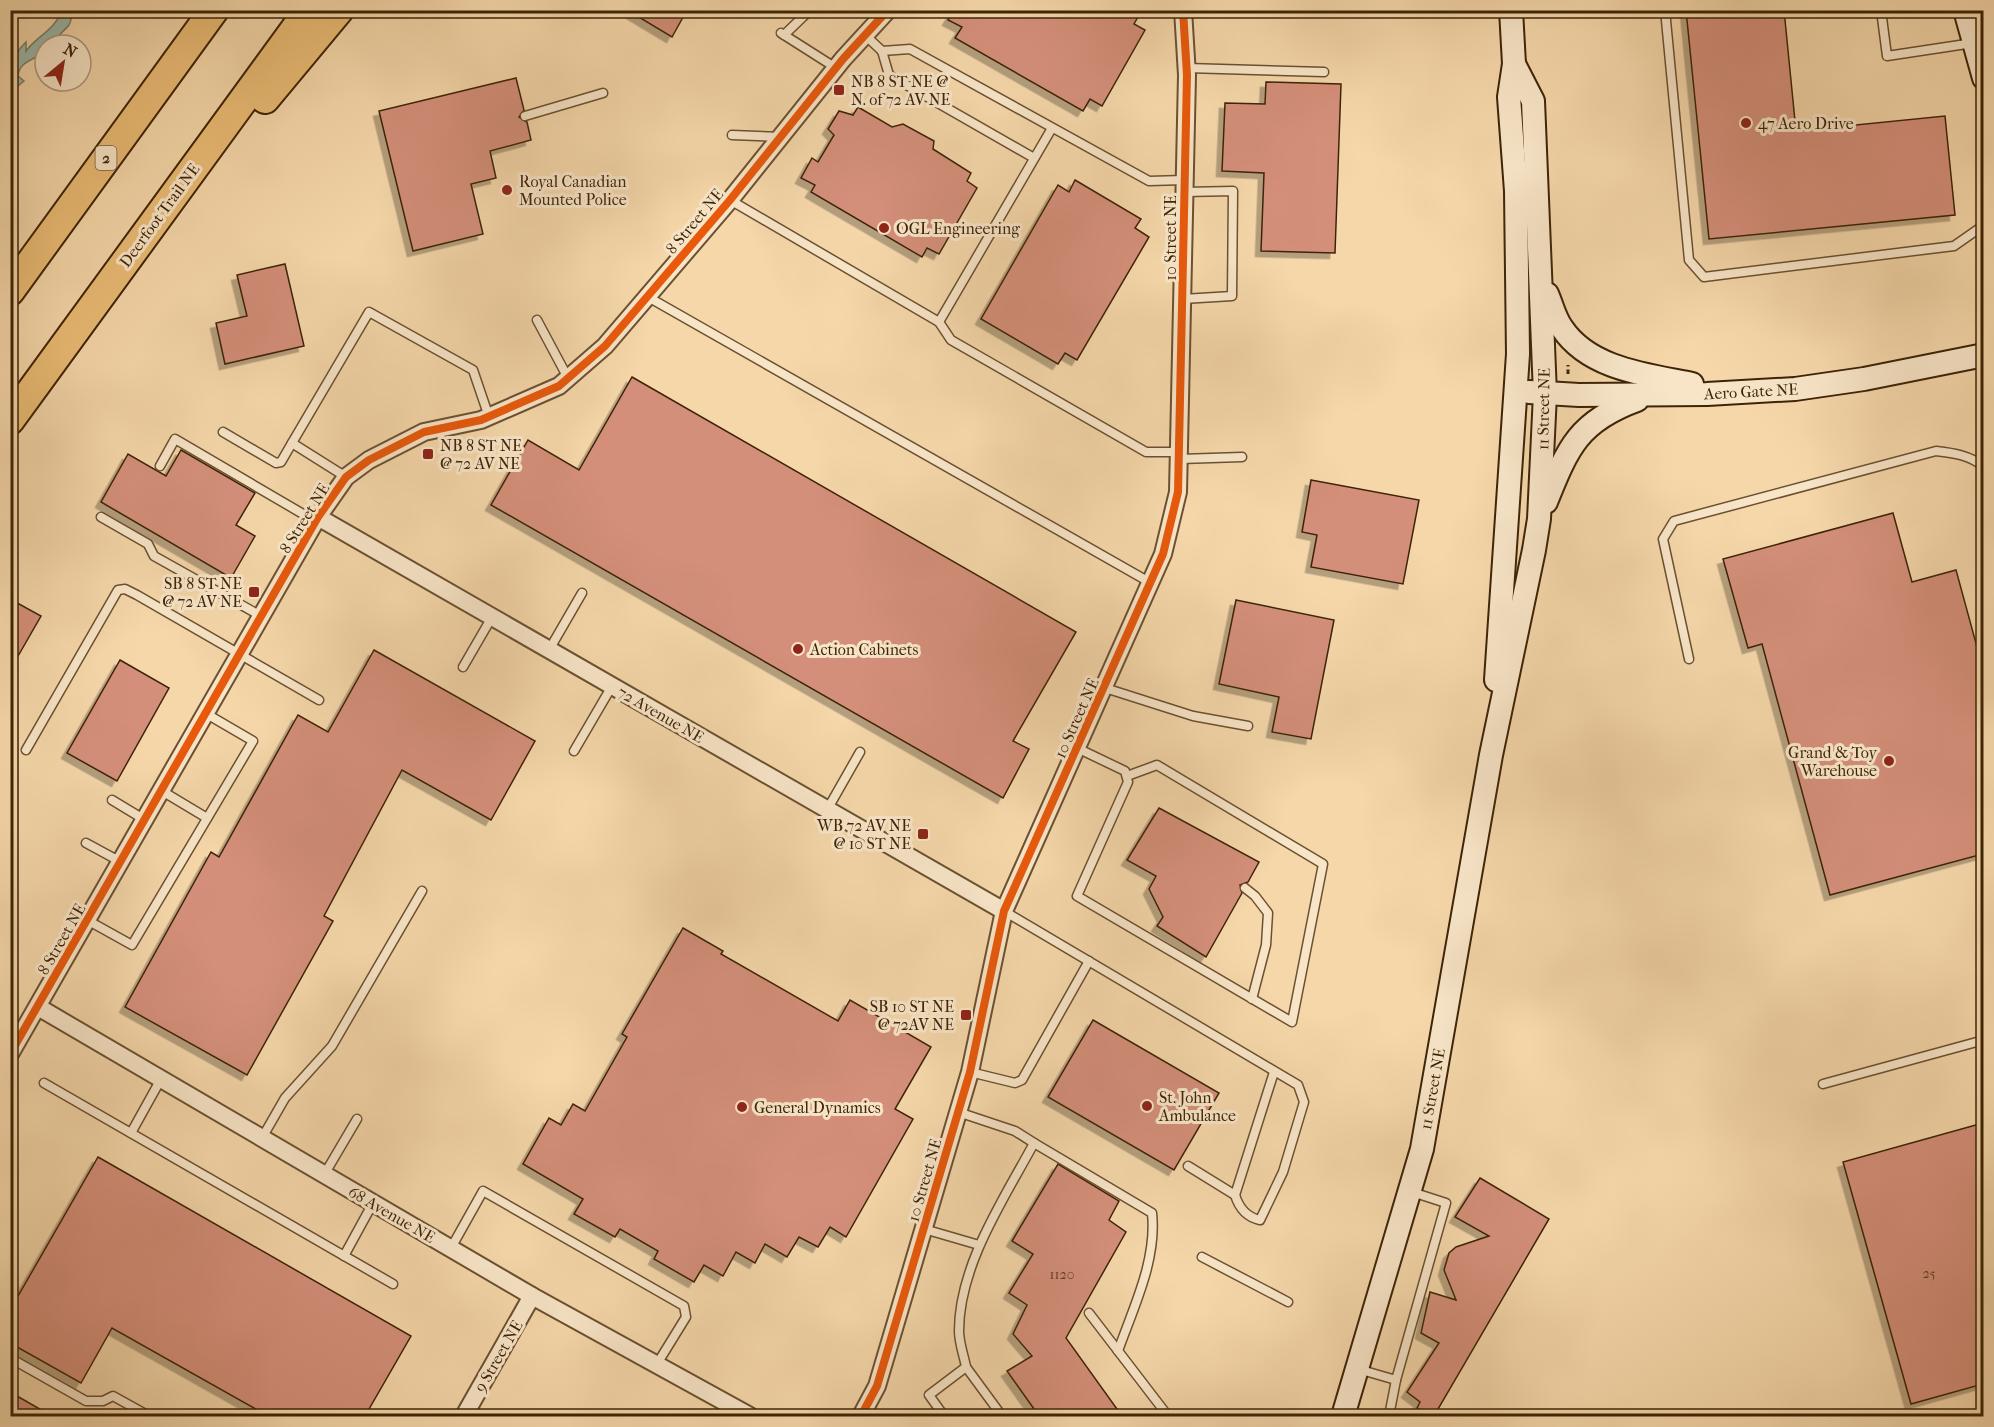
<svg xmlns="http://www.w3.org/2000/svg" width="1994" height="1427" viewBox="0 0 1994 1427" font-family="'IM FELL French Canon',serif">
  <style>
    .water { fill: #9cb9ac; stroke: #767d6a; stroke-width: 1.5 }
    .building { fill: #d48f7a; stroke: #3d2407; stroke-width: 1.5; filter: url(#shadow) }
    .lines { fill: none; stroke-linecap: round; stroke-linejoin: round }
    .lane-casing { stroke: #6b5130; stroke-width: 11 }
    .street-casing { stroke: #6b5130; stroke-width: 20 }
    .secondary-casing { stroke: #3d2407; stroke-width: 26 }
    .highway-casing { stroke: #3d2407; stroke-width: 32 }
    .path { stroke: #3d2407; stroke-width: 3; stroke-dasharray: 4.5 3; stroke-linecap: butt }
    .lane { stroke: #f8e5c8; stroke-width: 8 }
    .street { stroke: #f8e5c8; stroke-width: 16 }
    .secondary { stroke: #f8e5c8; stroke-width: 22 }
    .highway { stroke: #eabc75; stroke-width: 28 }
    .cycleway-casing { stroke: #f8e5c8; stroke-width: 11 }
    .cycleway { stroke: #e8590c; stroke-width: 8 }
    .poi-dot { fill: #8f2418; stroke: #f8e5c8; stroke-width: 2 }
    .labels { text-anchor: middle; stroke-width: 6; stroke-linejoin: round; paint-order: stroke }
    .number-label { font-size: 14px; fill: #633f24 }
    .shield { fill: #f8e5c8; stroke: #755e41; stroke-width: 1.5 }
    .shield-label { font-size: 15px; font-weight: bold; fill: #3d2407 }
    .poi-label { font-size: 16px; fill: #3d2407; stroke: #f8e5c8; text-anchor: start }
    .street-label { font-size: 16px; fill: #3d2407; stroke: #f8e5c8 }
  </style>
  <defs>
    <filter id="shadow"><feDropShadow dx="-5.5" dy="5.5" stdDeviation="0" flood-color="#0004"/></filter>
  </defs>
  <rect width="100%" height="100%" fill="#f5d7aa"/>
  <filter id="stains"><feTurbulence type="fractalNoise" baseFrequency=".00333" numOctaves="4"/><feColorMatrix values="0 0 0 0 .2 0 0 0 0 .09 0 0 0 0 .02 0 0 0 .5 -.17"/></filter>
  <radialGradient id="worn" r=".72"><stop offset=".6" stop-color="#630" stop-opacity="0"/><stop offset="1" stop-color="#630" stop-opacity=".3"/></radialGradient>
  <path class="water" d="M61,11H72C72,15 71,21 69,25C67,28 40,54 38,56C29,61 19,64 18,76L24,81L18,86L11,101C10,80 9,57 26,42V51C36,37 56,29 61,11Z"/>
  <g class="building">
    <path d="M627,10H687L672,37Z"/>
    <path d="M954,10H1142L1134,24L1145,30L1102,106L1090,99L1083,111L955,38L962,27L948,20Z"/>
    <path d="M1686,10H1784L1796,131L1945,116L1955,215L1709,239Z"/>
    <path d="M516,78L524,110L519,117L527,122L531,140L490,151L496,178L471,184L483,234L413,251L379,111Z"/>
    <path d="M1266,82L1341,84L1335,253L1261,251L1264,173L1222,171L1225,103L1265,104Z"/>
    <path d="M858,107L892,127L903,124L934,141L933,149L971,173L967,181L977,188L939,254L927,248L922,257L811,192L815,185L801,178L812,158L818,162L834,135L828,129L839,111L853,115Z"/>
    <path d="M1075,180L1141,219L1135,228L1149,237L1077,360L1065,353L1058,364L981,319L1058,185L1069,192Z"/>
    <path d="M285,264L304,346L225,364L216,323L247,316L237,275Z"/>
    <path d="M632,377L1076,632L1013,741L1029,749L1003,798L491,505L528,440L579,470Z"/>
    <path d="M181,450L255,493L236,525L255,536L231,578L101,502L128,454L166,476Z"/>
    <path d="M1311,480L1419,500L1403,584L1311,567L1317,535L1302,532Z"/>
    <path d="M1893,513L1912,582L1956,570L1983,669V854L1830,895L1762,644L1748,648L1723,559Z"/>
    <path d="M10,599L41,616L10,670Z"/>
    <path d="M1236,600L1334,620L1311,739L1272,732L1279,697L1219,684Z"/>
    <path d="M374,650L535,741L491,820L402,770L324,916L333,921L247,1075L125,1007L211,852L219,857L298,715L328,732Z"/>
    <path d="M120,660L169,688L117,781L67,753Z"/>
    <path d="M1159,808L1259,862L1248,882L1240,885L1242,893L1206,957L1157,926L1163,917L1149,889L1156,876L1127,860Z"/>
    <path d="M683,928L723,951L721,954L838,1021L850,1000L931,1047L895,1109L913,1119L846,1237L830,1227L818,1247L799,1237L787,1257L765,1244L755,1263L736,1252L723,1276L704,1265L694,1282L654,1259L658,1251L620,1229L615,1237L574,1214L583,1199L523,1164L549,1118L561,1125L573,1104L585,1111L627,1037L622,1034Z"/>
    <path d="M1093,1020L1219,1093L1174,1170L1048,1097Z"/>
    <path d="M1983,1123V1384L1911,1404L1843,1162Z"/>
    <path d="M98,1157L411,1336L365,1416H268L112,1328L81,1383L10,1343V1310Z"/>
    <path d="M1058,1164L1119,1201L1109,1220L1126,1232L1066,1338L1122,1416H1039L1007,1371L1032,1356L1013,1334L1027,1305L1009,1293L1033,1254L1012,1241Z"/>
    <path d="M1480,1178L1549,1219L1434,1416H1431L1417,1408L1420,1402L1407,1392L1439,1343L1421,1333L1430,1292L1456,1300L1444,1270L1449,1253L1456,1247L1489,1236L1455,1217Z"/>
    <path d="M10,1392L52,1416H10Z"/>
  </g>
  <g class="lines">
    <g class="lane-casing">
      <g id="lane">
        <path d="M1239,10H1386"/>
        <path d="M1665,10L1689,260L1704,277L1954,246L1984,225"/>
        <path d="M1881,10L1887,56L1973,43"/>
        <path d="M1183,14L1219,10"/>
        <path d="M781,33L836,68"/>
        <path d="M784,35L810,10"/>
        <path d="M865,35L882,51L910,49L1149,181L1184,180"/>
        <path d="M882,51L889,75L1034,158"/>
        <path d="M1187,68L1324,72"/>
        <path d="M525,116L603,93"/>
        <path d="M732,135L781,137"/>
        <path d="M730,200L939,322L951,340L1146,452H1180"/>
        <path d="M648,297L1151,583"/>
        <path d="M1183,299L1232,296L1233,191L1184,192"/>
        <path d="M537,320L568,378"/>
        <path d="M939,322L1052,128"/>
        <path d="M223,432L276,463L281,462L292,443"/>
        <path d="M1180,459L1242,457"/>
        <path d="M160,466L175,439L315,521"/>
        <path d="M346,477L292,443L369,312L473,370L489,417"/>
        <path d="M101,517L148,544L154,556L261,616"/>
        <path d="M549,650L582,593"/>
        <path d="M1689,659L1663,539L1674,521L1936,451C1953,453 1970,455 1984,467"/>
        <path d="M463,667L492,617"/>
        <path d="M1105,688L1193,716L1248,726"/>
        <path d="M1077,748L1125,771L1128,782L1077,896L1292,1022L1323,864L1157,765L1127,776"/>
        <path d="M26,750L118,590L125,589L137,595L319,700"/>
        <path d="M574,751L612,686"/>
        <path d="M162,791L207,818"/>
        <path d="M112,800L145,820"/>
        <path d="M827,810L860,752"/>
        <path d="M86,843L121,862"/>
        <path d="M1245,888L1255,896L1268,913L1266,945L1252,999"/>
        <path d="M1004,911L1298,1085L1304,1102L1283,1172L1260,1220C1246,1217 1239,1208 1235,1195L1274,1072"/>
        <path d="M87,920L132,945L253,741L205,713"/>
        <path d="M970,1072L1015,1083L1022,1080L1089,961"/>
        <path d="M44,1083L393,1284"/>
        <path d="M1823,1084L1984,1040"/>
        <path d="M958,1112L1015,1131L1034,1143"/>
        <path d="M131,1133L161,1079"/>
        <path d="M262,1138L285,1098L332,1046L422,891"/>
        <path d="M1188,1166L1235,1195"/>
        <path d="M324,1175L357,1119"/>
        <path d="M924,1229L979,1245"/>
        <path d="M451,1248L483,1191L684,1306L686,1317L657,1364"/>
        <path d="M344,1256L373,1203"/>
        <path d="M1202,1257L1288,1302"/>
        <path d="M1089,1313L1168,1416"/>
        <path d="M10,1358L86,1401H103L113,1396L149,1416"/>
        <path d="M966,1367L1002,1416"/>
        <path d="M1358,1369L1396,1380L1446,1203L1412,1192"/>
        <path d="M944,1416L929,1395L966,1367C964,1356 959,1343 959,1331C959,1265 1004,1199 1034,1143L1152,1213C1157,1260 1134,1306 1118,1351"/>
        <path d="M1389,1416L1396,1380"/>
      </g>
    </g>
    <g class="street-casing">
      <g id="street">
        <path d="M318,517L1004,911"/>
        <path d="M38,1007L532,1296L750,1416"/>
        <path d="M10,1054L318,517L346,477L369,460L424,432L481,420L559,386L605,346L730,200L843,59L888,10"/>
        <path d="M464,1416L532,1296"/>
        <path d="M861,1416L877,1386L970,1072L1004,911L1163,554L1178,492L1187,75L1183,10"/>
      </g>
    </g>
    <g class="secondary-casing">
      <g id="secondary">
        <path d="M1965,10L1984,78"/>
        <path d="M1547,294C1552,305 1555,319 1562,328C1589,369 1647,375 1692,384"/>
        <path d="M1529,392L1579,395L1707,394L1795,389L1864,379L1984,355"/>
        <path d="M1546,502C1568,447 1579,421 1637,400"/>
        <path d="M1496,680L1518,354L1516,191L1509,97L1514,64L1511,10"/>
        <path d="M1343,1416L1422,1149L1491,755L1534,550L1539,519L1545,394L1533,101L1514,64"/>
      </g>
    </g>
    <g class="highway-casing">
      <g id="highway">
        <path d="M265,99L339,10"/>
        <path d="M10,291L214,10"/>
        <path d="M10,420L309,10"/>
      </g>
    </g>
    <path class="path" d="M1568,374V365"/>
    <use href="#lane" class="lane"/>
    <use href="#street" class="street"/>
    <use href="#secondary" class="secondary"/>
    <use href="#highway" class="highway"/>
    <g class="cycleway-casing">
      <g id="cycleway">
        <path d="M10,1054L318,517L346,477L369,460L424,432L481,420L559,386L605,346L730,200L843,59L888,10"/>
        <path d="M861,1416L877,1386L970,1072L1004,911L1163,554L1178,492L1187,75L1183,10"/>
      </g>
    </g>
    <use href="#cycleway" class="cycleway"/>
  </g>
  <g class="poi-dot">
    <rect x="833" y="84" width="12" height="12" rx="3"/>
    <circle cx="1746" cy="123" r="6"/>
    <circle cx="507" cy="190" r="6"/>
    <circle cx="884" cy="228" r="6"/>
    <rect x="422" y="448" width="12" height="12" rx="3"/>
    <rect x="248" y="586" width="12" height="12" rx="3"/>
    <circle cx="798" cy="649" r="6"/>
    <circle cx="1889" cy="761" r="6"/>
    <rect x="917" y="828" width="12" height="12" rx="3"/>
    <rect x="960" y="1009" width="12" height="12" rx="3"/>
    <circle cx="1147" cy="1106" r="6"/>
    <circle cx="742" cy="1107" r="6"/>
  </g>
  <g class="labels">
    <g class="number-label">
      <text x="1929" y="1278">25</text>
      <text x="1062" y="1279">1120</text>
    </g>
    <rect class="shield" x="95.5" y="146" width="21" height="24" rx="4.5"/>
    <g class="shield-label">
      <text x="106" y="163">2</text>
    </g>
    <g class="poi-label">
      <text x="851" y="87">NB 8 ST NE @<tspan x="851" dy="18">N. of 72 AV NE</tspan></text>
      <text x="1758" y="129">47 Aero Drive</text>
      <text x="519" y="187">Royal Canadian<tspan x="519" dy="18">Mounted Police</tspan></text>
      <text x="896" y="234">OGL Engineering</text>
      <text x="440" y="451">NB 8 ST NE<tspan x="440" dy="18">@ 72 AV NE</tspan></text>
      <text x="242" y="589" text-anchor="end">SB 8 ST NE<tspan x="242" dy="18">@ 72 AV NE</tspan></text>
      <text x="810" y="655">Action Cabinets</text>
      <text x="1877" y="758" text-anchor="end">Grand &amp; Toy<tspan x="1877" dy="18">Warehouse</tspan></text>
      <text x="911" y="831" text-anchor="end">WB 72 AV NE<tspan x="911" dy="18">@ 10 ST NE</tspan></text>
      <text x="954" y="1012" text-anchor="end">SB 10 ST NE<tspan x="954" dy="18">@ 72AV NE</tspan></text>
      <text x="1159" y="1103">St. John<tspan x="1159" dy="18">Ambulance</tspan></text>
      <text x="754" y="1113">General Dynamics</text>
    </g>
    <g class="street-label">
      <text transform="translate(159 215) rotate(-54)" y="6">Deerfoot Trail NE</text>
      <text transform="translate(694 221) rotate(-50)" y="6">8 Street NE</text>
      <text transform="translate(1170 238) rotate(-90)" y="6">10 Street NE</text>
      <text transform="translate(1751 391) rotate(-3)" y="6">Aero Gate NE</text>
      <text transform="translate(1543 409) rotate(-89)" y="6">11 Street NE</text>
      <text transform="translate(304 518) rotate(-58)" y="6">8 Street NE</text>
      <text transform="translate(661 714) rotate(30)" y="6">72 Avenue NE</text>
      <text transform="translate(1076 718) rotate(-66)" y="6">10 Street NE</text>
      <text transform="translate(61 939) rotate(-60)" y="6">8 Street NE</text>
      <text transform="translate(1432 1089) rotate(-80)" y="6">11 Street NE</text>
      <text transform="translate(924 1180) rotate(-74)" y="6">10 Street NE</text>
      <text transform="translate(392 1214) rotate(30)" y="6">68 Avenue NE</text>
      <text transform="translate(498 1356) rotate(-60)" y="6">9 Street NE</text>
    </g>
  </g>
  <rect width="1994" height="1427" fill="none" stroke="#f5d7aa" stroke-width="36"/>
  <rect x="12" y="12" width="1970" height="1403" fill="none" stroke="#3d2407" stroke-width="3"/>
  <rect x="18" y="18" width="1958" height="1391" fill="none" stroke="#3d2407" stroke-width="1.5"/>
  <g transform="translate(63 63) rotate(30)"><circle r="28" fill="#f8e5c8" stroke="#ad987b" stroke-width="1.5"/>
  <path d="M0-4.5L10 22L0 15L-10 22Z" fill="#8f2418"/>
  <text y="-9" font-size="16" font-weight="bold" text-anchor="middle" fill="#3d2407">N</text>
  </g>
  <rect width="100%" height="100%" filter="url(#stains)"/>
  <rect width="100%" height="100%" fill="url(#worn)"/>
</svg>
